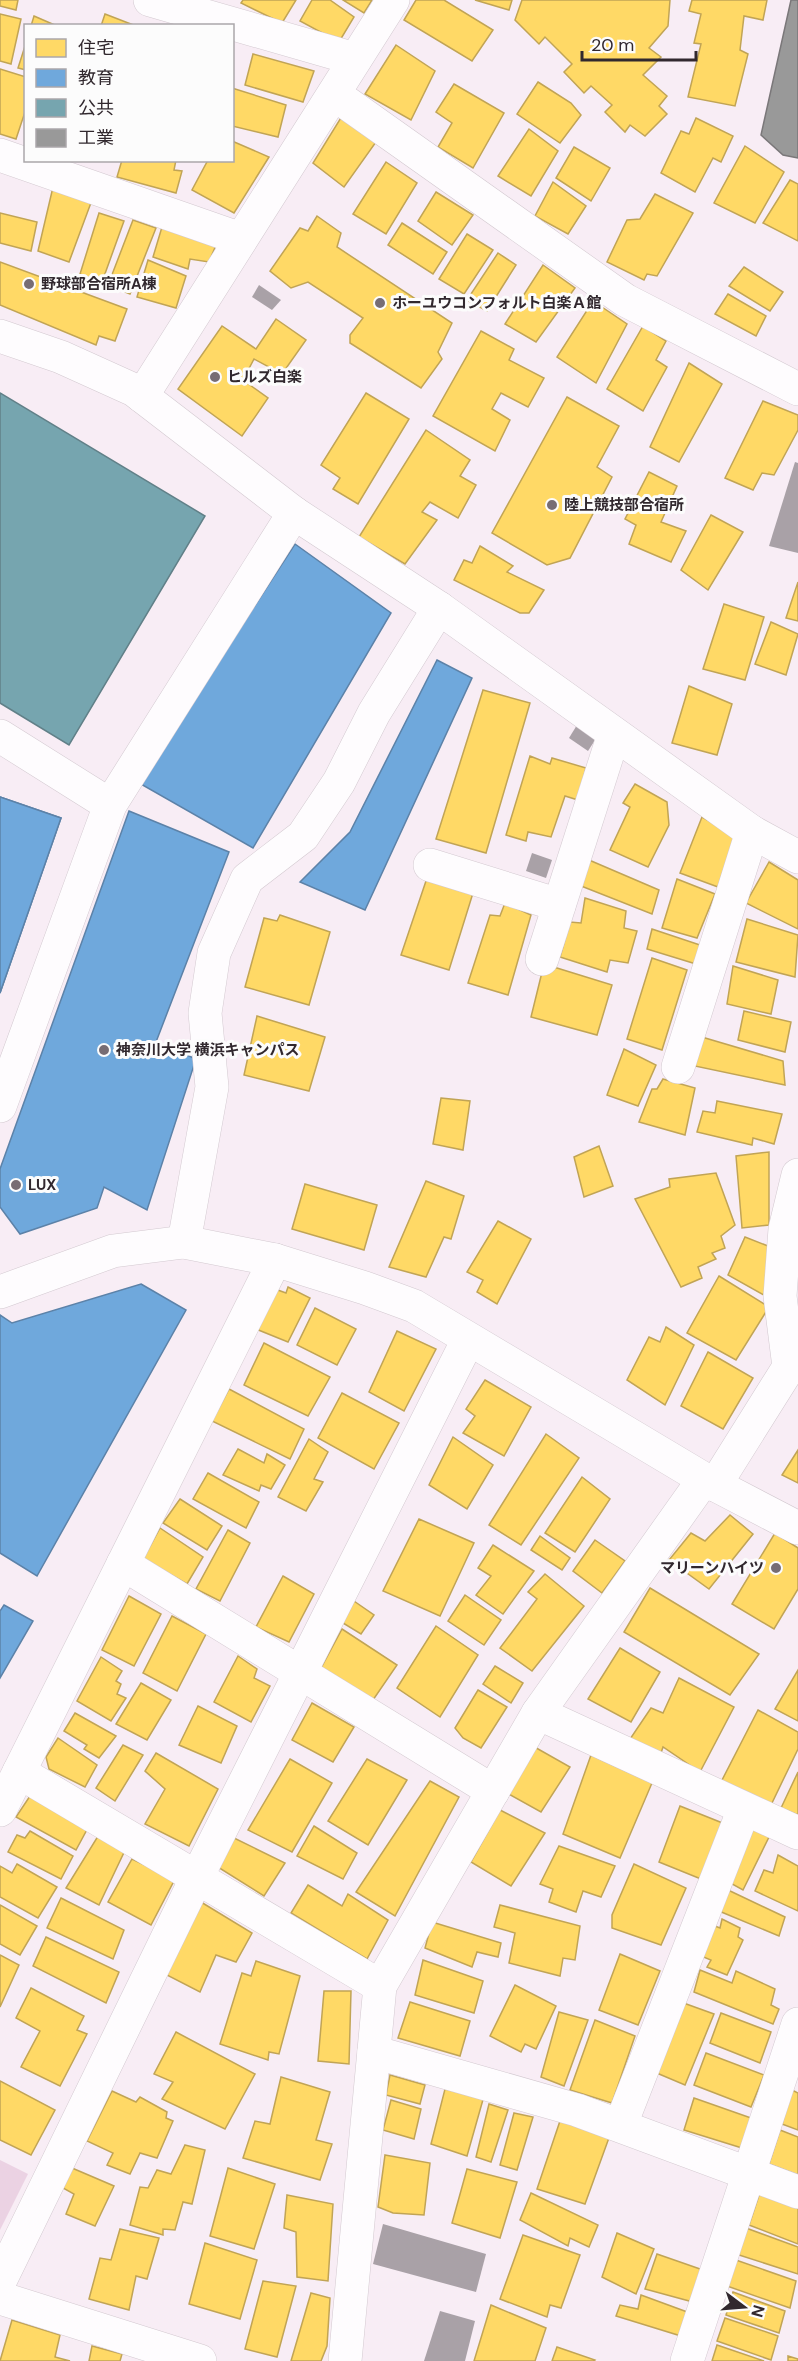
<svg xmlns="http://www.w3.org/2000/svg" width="798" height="2361" viewBox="0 0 798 2361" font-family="'DM Sans','Noto Sans JP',sans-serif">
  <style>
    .green { fill: #ebd2e3 }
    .homes { fill: #ffd966; stroke: #c1a455; stroke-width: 1.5 }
    .schools { fill: #6fa8dc; stroke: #5c82a8; stroke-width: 1.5 }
    .public { fill: #76a5af; stroke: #618088; stroke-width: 1.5 }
    .industry { fill: #999; stroke: #7a7779; stroke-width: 1.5 }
    .building { fill: #a9a1a7 }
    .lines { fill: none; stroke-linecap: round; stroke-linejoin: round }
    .minor-casing { stroke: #d3c9d0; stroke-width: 34 }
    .minor { stroke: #fefcfe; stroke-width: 33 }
    .poi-dot { fill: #776d74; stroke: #fcfcfc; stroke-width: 2 }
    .labels { text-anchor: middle; stroke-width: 6; stroke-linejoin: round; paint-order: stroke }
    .poi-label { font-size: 15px; font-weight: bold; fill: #31282e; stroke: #fcfcfc; text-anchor: start }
  </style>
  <rect width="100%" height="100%" fill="#f8edf5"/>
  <path class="green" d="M0,2160L28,2174L0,2230Z"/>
  <g class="homes">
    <path d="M0,0H18L16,10L0,6Z"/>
    <path d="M243,0H296L282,23L241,3Z"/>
    <path d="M312,0H330L354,17L339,42L300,21Z"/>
    <path d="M343,0H372L364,13Z"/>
    <path d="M416,0H444L493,30L472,61L404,20Z"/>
    <path d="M475,0H512L509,10Z"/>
    <path d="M522,0H670L668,26L649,48L661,57L643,75L667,96L659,106L667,114L645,136L630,125L625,132L605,112L612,105L591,86L584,93L564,72L572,64L545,37L539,44L515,20Z"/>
    <path d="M692,0H767L763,20L744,16L740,50L748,54L735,106L688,97L701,44L694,43L701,14L689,11Z"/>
    <path d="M0,14L21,19L11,64L0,61Z"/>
    <path d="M105,14L136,26H101Z"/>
    <path d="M34,16L57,26H31Z"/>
    <path d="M26,43V70L18,68Z"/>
    <path d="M396,45L435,71L411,120L365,94Z"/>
    <path d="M253,54L314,71L303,102L245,85Z"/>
    <path d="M0,69L26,77V109L16,139L0,134Z"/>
    <path d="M538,82L571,103L581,115L560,143L517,114Z"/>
    <path d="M454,84L504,113L473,168L438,147L452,123L436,112Z"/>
    <path d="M232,88L286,105L278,137L232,126Z"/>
    <path d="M342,116L376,142L344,187L313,163Z"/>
    <path d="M696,118L733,136L721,162L713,158L695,192L661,173L681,131L689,134Z"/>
    <path d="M529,129L558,151L531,196L498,176Z"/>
    <path d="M232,141L269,157L234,213L192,190L208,160H232Z"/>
    <path d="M745,146L784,172L755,223L714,203Z"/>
    <path d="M574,147L610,168L591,201L556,178Z"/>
    <path d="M122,160H176L174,170L182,171L176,193L117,177Z"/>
    <path d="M386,162L417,183L386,234L353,214Z"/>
    <path d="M790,180L798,184V241L763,223Z"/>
    <path d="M553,182L586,206L568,234L535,216Z"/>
    <path d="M53,187L92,200L69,262L38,251Z"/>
    <path d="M436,192L473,215L452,245L418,221Z"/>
    <path d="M655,194L693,213L657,276L647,274L644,280L607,262L627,220L640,219Z"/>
    <path d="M0,213L37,222L31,251L0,243Z"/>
    <path d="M99,213L124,221L102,282L80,274Z"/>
    <path d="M317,216L341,233L337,247L452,323L438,352L442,359L421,388L350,343V335L363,318L308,282L291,288L270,271L300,228L308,231Z"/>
    <path d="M133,220L156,228L130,294L108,285Z"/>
    <path d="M402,223L447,252L433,274L388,245Z"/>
    <path d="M162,227L216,245L209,262L190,259L188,269L153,257Z"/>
    <path d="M467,234L493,250L464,294L439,279Z"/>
    <path d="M498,253L516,265L487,311L467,300Z"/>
    <path d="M148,260L186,276L176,308L137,297Z"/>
    <path d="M0,262L127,309L115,341L99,336L96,345L0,305Z"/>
    <path d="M543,265L575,288L536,342L505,324Z"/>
    <path d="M744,267L783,292L770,311L729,286Z"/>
    <path d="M728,294L766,316L756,336L715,314Z"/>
    <path d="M593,301L627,324L596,383L557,357Z"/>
    <path d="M276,319L306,340L282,374L254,359L243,380L268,398L242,436L178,389L222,326L256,349Z"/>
    <path d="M643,326L666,341L656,360L667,367L643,411L607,389Z"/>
    <path d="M481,331L514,349L509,360L544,378L528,407L501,393L492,409L510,420L495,451L433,416Z"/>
    <path d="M689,363L722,384L679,462L650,447Z"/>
    <path d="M366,393L409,419L358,504L333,489L340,478L321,465Z"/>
    <path d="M567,397L619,426L597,467L612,477L570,558L547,565L492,533Z"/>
    <path d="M763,401L798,415V430L774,475L762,473L753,490L725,478Z"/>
    <path d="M426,430L470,460L460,476L476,485L458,518L430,502L422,512L437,520L405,564L359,537Z"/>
    <path d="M649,472L677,486L661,522L686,531L671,562L629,544L636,525L625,519Z"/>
    <path d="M711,515L743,532L708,590L681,570Z"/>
    <path d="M480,546L513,566L507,572L544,590L529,613H520L454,580L464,560L472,563Z"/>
    <path d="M798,582V621L786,618Z"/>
    <path d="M724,604L764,617L745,680L703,669Z"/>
    <path d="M771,622L798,634L786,675L755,664Z"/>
    <path d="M689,686L732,704L717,755L672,743Z"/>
    <path d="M483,690L530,703L486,853L436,839Z"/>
    <path d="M530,756L550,764L552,758L586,768L578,800L565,796L551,837L528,832L526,841L506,835Z"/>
    <path d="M635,784L667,802L669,825L648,867L610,850L630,807L623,803Z"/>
    <path d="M702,817L735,835L718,887L680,873Z"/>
    <path d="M582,857L659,890L652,914L576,884Z"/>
    <path d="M769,862L798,880V929L746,903Z"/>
    <path d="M427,878L473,893L449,970L401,955Z"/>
    <path d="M677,879L715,894L697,938L662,928Z"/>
    <path d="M585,898L626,911L624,928L637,931L628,963L610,960L607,972L560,957L570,922L581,923Z"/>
    <path d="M505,903L531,915L508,995L468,983L490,915L500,916Z"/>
    <path d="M280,915L330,932L309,1005L245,987L264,918L277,921Z"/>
    <path d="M747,919L798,935L795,977L736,962Z"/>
    <path d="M652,929L700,945L696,964L647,949Z"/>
    <path d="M652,958L687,970L662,1050L627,1039Z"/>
    <path d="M544,964L612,985L597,1035L531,1017Z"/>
    <path d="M733,966L778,980L771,1014L727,1004Z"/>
    <path d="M744,1011L791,1022L785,1052L738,1040Z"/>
    <path d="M257,1016L325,1037L309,1091L244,1075Z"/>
    <path d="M695,1035L783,1061L785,1085L690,1065Z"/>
    <path d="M624,1049L656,1065L638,1106L607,1095Z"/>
    <path d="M663,1079L695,1088L685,1135L639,1122L652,1089H657Z"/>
    <path d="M441,1098L470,1101L463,1150L433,1144Z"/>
    <path d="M717,1101L782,1114L774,1144L753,1138L752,1145L697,1132L703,1111L715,1113Z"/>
    <path d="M599,1146L613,1186L584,1197L574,1157Z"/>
    <path d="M769,1152V1225L742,1228L736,1156Z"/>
    <path d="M716,1173L735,1225L721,1236L725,1248L712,1253L716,1259L698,1267L702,1278L681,1287L635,1199L670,1187L669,1179Z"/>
    <path d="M426,1181L464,1196L451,1239L444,1237L426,1277L389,1267Z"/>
    <path d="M305,1184L377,1205L364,1250L292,1229Z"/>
    <path d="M498,1221L531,1239L497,1304L477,1292L483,1280L467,1272Z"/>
    <path d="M745,1237L768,1246L769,1298L728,1275Z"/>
    <path d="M719,1276L769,1307L736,1360L687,1333Z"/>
    <path d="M288,1287L310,1298L288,1342L256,1329L275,1289L286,1293Z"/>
    <path d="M315,1308L356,1329L337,1365L297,1345Z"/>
    <path d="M666,1327L694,1345L665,1405L627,1380L649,1337L660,1342Z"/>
    <path d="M397,1331L436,1349L404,1411L369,1392Z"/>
    <path d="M264,1343L330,1377L308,1416L244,1385Z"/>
    <path d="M708,1352L753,1378L723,1429L681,1406Z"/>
    <path d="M485,1380L531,1407L504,1456L463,1433L475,1416L466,1409Z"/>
    <path d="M229,1389L304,1429L290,1459L212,1421Z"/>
    <path d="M342,1393L399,1423L374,1469L318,1438Z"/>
    <path d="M546,1434L579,1458L521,1545L489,1525Z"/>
    <path d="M453,1437L493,1465L467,1509L429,1485Z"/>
    <path d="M309,1439L328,1452L314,1479L323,1482L306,1511L278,1497Z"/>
    <path d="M238,1449L264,1463L267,1454L285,1465L271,1489L261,1485L259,1491L223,1475Z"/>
    <path d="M798,1450V1483L782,1475Z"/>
    <path d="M208,1473L259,1502L246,1528L193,1499Z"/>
    <path d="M582,1477L610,1499L575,1552L545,1533Z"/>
    <path d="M180,1499L222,1526L207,1550L163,1523Z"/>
    <path d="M730,1515L753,1534L709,1589L669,1560L691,1533L705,1541Z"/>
    <path d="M419,1519L474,1543L440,1616L383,1591Z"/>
    <path d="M160,1528L203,1557L187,1584L143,1559Z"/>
    <path d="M228,1530L250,1543L220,1601L196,1589Z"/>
    <path d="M775,1533L798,1548V1589L774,1629L732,1604Z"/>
    <path d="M540,1536L570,1558L562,1570L531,1550Z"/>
    <path d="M595,1540L625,1561L602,1593L573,1571Z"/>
    <path d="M493,1545L534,1571L503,1614L476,1595L491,1576L478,1568Z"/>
    <path d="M545,1574L584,1606L532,1671L500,1648L537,1599L528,1592Z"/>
    <path d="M283,1576L314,1594L289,1642L256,1627Z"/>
    <path d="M650,1588L759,1654L730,1695L624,1632Z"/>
    <path d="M465,1595L501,1620L484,1645L448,1621Z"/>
    <path d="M129,1596L161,1614L134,1666L102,1650Z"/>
    <path d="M351,1599L374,1615L361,1634L338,1620Z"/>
    <path d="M172,1616L206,1634L177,1691L143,1673Z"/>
    <path d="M436,1626L478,1655L440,1717L397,1688Z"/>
    <path d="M342,1629L397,1665L373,1700L321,1668Z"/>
    <path d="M620,1648L660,1672L631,1722L588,1699Z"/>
    <path d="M238,1656L257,1669L254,1678L270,1686L251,1722L214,1702Z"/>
    <path d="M101,1657L122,1671L116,1681L121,1684L117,1694L126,1698L111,1721L77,1701Z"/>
    <path d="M495,1666L523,1683L511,1703L483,1684Z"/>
    <path d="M798,1670V1721L775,1709Z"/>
    <path d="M679,1678L734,1707L700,1772L663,1747L661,1753L628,1742L651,1708L663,1713Z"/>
    <path d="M141,1683L171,1700L147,1740L116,1724Z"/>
    <path d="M478,1690L507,1707L481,1748L463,1738L455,1728Z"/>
    <path d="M312,1703L354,1727L333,1762L292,1740Z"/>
    <path d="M198,1706L237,1726L221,1763L179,1745Z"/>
    <path d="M758,1710L798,1732V1749L771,1805L721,1782Z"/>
    <path d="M75,1713L116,1736L99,1758L84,1749L87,1745L64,1731Z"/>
    <path d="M58,1738L97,1765L85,1787L49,1769L46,1757Z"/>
    <path d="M123,1745L143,1755L115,1801L96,1788Z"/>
    <path d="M531,1745L570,1767L541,1812L505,1792Z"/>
    <path d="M156,1753L218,1789L189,1846L145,1824L165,1789L145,1771Z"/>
    <path d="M591,1755L652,1783L620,1858L563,1834Z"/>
    <path d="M290,1759L332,1783L292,1852L248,1830Z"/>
    <path d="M367,1759L407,1780L368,1845L328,1821Z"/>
    <path d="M798,1772V1815L781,1808Z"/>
    <path d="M430,1781L459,1797L395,1916L356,1892Z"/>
    <path d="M34,1790L90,1824L76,1850L16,1817Z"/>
    <path d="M680,1806L725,1824L701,1879L659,1862Z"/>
    <path d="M500,1810L545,1833L511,1886L471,1862Z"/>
    <path d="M314,1826L357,1853L343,1879L297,1856Z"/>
    <path d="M748,1826L771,1833L743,1890L723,1879Z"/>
    <path d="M103,1828L128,1844L99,1905L66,1888Z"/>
    <path d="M30,1831L73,1856L61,1879L8,1852L17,1835L25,1838Z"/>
    <path d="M232,1837L285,1863L264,1896L213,1864Z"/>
    <path d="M559,1846L615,1866L601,1897L583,1891L576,1912L549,1902L553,1889L540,1884Z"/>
    <path d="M778,1855L798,1866V1911L755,1891L764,1870L773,1873Z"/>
    <path d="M132,1859L175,1879L151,1925L108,1902Z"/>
    <path d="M17,1864L57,1887L38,1918L0,1897V1866L12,1873Z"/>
    <path d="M634,1864L686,1888L661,1945L612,1928V1915Z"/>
    <path d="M308,1885L342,1906L348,1894L388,1920L367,1959L291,1913Z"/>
    <path d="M728,1890L785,1917L779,1936L719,1911Z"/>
    <path d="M61,1898L124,1930L113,1959L47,1928Z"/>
    <path d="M196,1899L252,1933L236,1962L216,1955L200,1992L161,1972Z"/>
    <path d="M0,1905L37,1926L20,1955L0,1944Z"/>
    <path d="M500,1905L580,1926L575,1960L563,1958L560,1976L509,1963L515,1933L494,1927Z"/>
    <path d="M722,1919L740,1928L738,1937L743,1940L727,1975L707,1967L711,1960L694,1953L707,1923L720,1928Z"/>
    <path d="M432,1922L501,1943L498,1957L477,1952L472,1967L425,1948Z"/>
    <path d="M46,1937L119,1972L106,2003L33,1966Z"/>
    <path d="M620,1954L660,1971L638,2025L599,2010Z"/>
    <path d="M0,1955L19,1965L0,2007Z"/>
    <path d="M423,1960L483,1981L474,2013L415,1995Z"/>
    <path d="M256,1961L300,1976L279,2054L269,2052L268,2060L220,2044L242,1973L251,1976Z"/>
    <path d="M700,1970L732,1983L736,1971L775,1989L771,2005L779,2009L773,2024L694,1992Z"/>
    <path d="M515,1985L556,2006L536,2049L525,2044L521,2052L490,2036Z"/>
    <path d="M31,1988L84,2016L77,2030L87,2034L60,2086L21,2067L40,2031L16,2018Z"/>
    <path d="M324,1991H351L349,2064L318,2061Z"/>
    <path d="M678,2001L714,2014L685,2085L652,2071Z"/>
    <path d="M410,2002L470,2021L460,2056L398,2038Z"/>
    <path d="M559,2012L588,2020L564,2086L541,2077Z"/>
    <path d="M721,2013L771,2032L760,2063L710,2043Z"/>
    <path d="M595,2020L635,2036L612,2103L570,2090Z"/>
    <path d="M176,2032L255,2074L225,2129L162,2099L173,2082L154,2074Z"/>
    <path d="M706,2053L764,2075L751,2107L694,2085Z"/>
    <path d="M390,2075L425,2085L420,2104L386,2095Z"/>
    <path d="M281,2077L330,2092L316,2140L332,2144L320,2180L243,2158L255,2121L270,2124Z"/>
    <path d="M0,2081L55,2110L31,2155L0,2140Z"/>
    <path d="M445,2089L484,2096L467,2156L431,2144Z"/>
    <path d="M792,2090L798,2093V2130L782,2124Z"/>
    <path d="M112,2091L136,2102L140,2097L167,2112L166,2118L173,2121L157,2158L140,2153L130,2174L107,2165L113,2153L87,2141Z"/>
    <path d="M694,2098L751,2118L742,2148L684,2130Z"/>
    <path d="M391,2100L421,2109L414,2139L383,2130Z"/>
    <path d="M489,2104L508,2110L491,2162L476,2157Z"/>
    <path d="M514,2113L533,2117L517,2170L500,2165Z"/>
    <path d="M561,2118L610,2135L585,2204L537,2189Z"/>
    <path d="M780,2130L798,2137V2175L769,2164Z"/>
    <path d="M185,2145L205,2150L192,2204L183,2202L175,2230L163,2229V2235L130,2225L140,2187L148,2188L157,2170L171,2174Z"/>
    <path d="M385,2155L430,2163L424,2215L393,2213L378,2207Z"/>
    <path d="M72,2168L114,2186L95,2226L66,2214L74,2194L63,2188Z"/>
    <path d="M228,2168L275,2184L254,2249L210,2236Z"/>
    <path d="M467,2169L517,2182L500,2238L452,2223Z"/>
    <path d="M761,2189L798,2204V2244L749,2225Z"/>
    <path d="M531,2193L598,2225L589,2247L570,2238L568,2246L520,2220Z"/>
    <path d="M287,2195L333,2204L328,2281L297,2277L296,2232L284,2228Z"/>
    <path d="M746,2228L798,2247V2274L736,2254Z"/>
    <path d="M120,2229L159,2238L147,2279L136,2276L129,2310L89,2299L100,2258L111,2260Z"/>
    <path d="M617,2233L654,2249L636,2294L602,2277Z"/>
    <path d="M523,2235L580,2255L561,2308L550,2305L547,2317L500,2299Z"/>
    <path d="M205,2243L257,2260L240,2319L189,2304Z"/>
    <path d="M657,2254L703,2270L693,2302L645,2289Z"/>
    <path d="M733,2259L796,2281L790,2308L727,2286Z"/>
    <path d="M263,2281L296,2286L277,2357L245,2349Z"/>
    <path d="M733,2292L785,2311L779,2333L726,2315Z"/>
    <path d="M311,2293L330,2298L327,2346L321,2361H291Z"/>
    <path d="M641,2295L690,2313L681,2336L616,2316L620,2305L638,2309Z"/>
    <path d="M491,2305L546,2328L535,2361H474Z"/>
    <path d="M725,2318L778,2336L771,2360L717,2341Z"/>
    <path d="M12,2320L60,2335L55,2357L70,2361H0Z"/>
    <path d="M717,2345L764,2361H712Z"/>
    <path d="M92,2346L122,2354L120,2361H89Z"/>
    <path d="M557,2347L595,2360L594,2361H552Z"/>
    <path d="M788,2356L798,2359V2361H788Z"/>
  </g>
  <g class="schools">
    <path d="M295,544L391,613L253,848L139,783Z"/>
    <path d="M437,660L472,678L365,910L300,882L350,832Z"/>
    <path d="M0,797L61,818L0,993Z"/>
    <path d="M0,797L61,818L0,993Z"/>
    <path d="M129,811L229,852L156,1042L196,1059L147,1210L104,1187L97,1208L20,1234L0,1207V1169Z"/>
    <path d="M141,1284L186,1310L37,1576L0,1553V1315L12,1323Z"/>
    <path d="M4,1605L33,1621L0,1678V1611Z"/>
  </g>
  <path class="public" d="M0,393L205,516L69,745L0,703Z"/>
  <path class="industry" d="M791,0H798V158L783,155L761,135Z"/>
  <g class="building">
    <path d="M259,285L281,300L272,310L252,297Z"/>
    <path d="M795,462L798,463V553L769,546Z"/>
    <path d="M577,725L597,737L588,751L569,738Z"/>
    <path d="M532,853L552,860L546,878L526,871Z"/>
    <path d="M383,2224L486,2254L476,2292L373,2264Z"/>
    <path d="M440,2311L475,2321L465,2361H424Z"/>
  </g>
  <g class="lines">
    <g class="minor-casing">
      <g id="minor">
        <path d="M150,0L355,59"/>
        <path d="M334,94L625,300L798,389"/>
        <path d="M0,155L241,239"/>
        <path d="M0,336L61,357L134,390L294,513L439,608L752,832L798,857"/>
        <path d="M142,396L393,0"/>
        <path d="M0,736L110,805"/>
        <path d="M430,865L559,905"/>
        <path d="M542,959L614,734"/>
        <path d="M678,1067L752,832"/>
        <path d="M0,1106L110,805L294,513"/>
        <path d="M184,1242L212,1087L205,1013L214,953L247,879L303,836L339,782L374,713L439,608"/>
        <path d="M0,1292L113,1251L184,1242L275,1260L365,1288L414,1306L704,1479L798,1528"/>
        <path d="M715,1485L789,1367L780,1296L785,1229L798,1175"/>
        <path d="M123,1564L493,1791"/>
        <path d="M538,1713L798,1833"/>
        <path d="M19,1772L380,1986"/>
        <path d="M0,1810L275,1260"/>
        <path d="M374,2052L577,2110L798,2192"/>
        <path d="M621,2124L744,1809"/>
        <path d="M0,2281L197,1877L468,1340"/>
        <path d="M0,2298L200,2361"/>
        <path d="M345,2361L380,1986L538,1713L704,1479"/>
        <path d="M687,2361L798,2024"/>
      </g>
    </g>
    <use href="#minor" class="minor"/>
  </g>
  <g class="poi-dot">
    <circle cx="29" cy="284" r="6"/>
    <circle cx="380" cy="303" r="6"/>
    <circle cx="215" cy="377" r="6"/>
    <circle cx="552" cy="505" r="6"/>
    <circle cx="104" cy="1050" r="6"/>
    <circle cx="16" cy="1185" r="6"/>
    <circle cx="776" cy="1568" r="6"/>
  </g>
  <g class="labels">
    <g class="poi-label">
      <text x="41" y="289">野球部合宿所A棟</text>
      <text x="392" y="308">ホーユウコンフォルト白楽Ａ館</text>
      <text x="227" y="382">ヒルズ白楽</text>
      <text x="564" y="510">陸上競技部合宿所</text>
      <text x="116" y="1055">神奈川大学 横浜キャンパス</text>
      <text x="28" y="1190">LUX</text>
      <text x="764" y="1573" text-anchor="end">マリーンハイツ</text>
    </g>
  </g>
  <rect x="24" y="24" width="210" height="138" fill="#fcfcfc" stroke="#aba7aa" stroke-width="1.5"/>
  <rect x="36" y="39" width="30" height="18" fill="#ffd966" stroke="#aba7aa" stroke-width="1.5"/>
  <text x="78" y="54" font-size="18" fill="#31282e">住宅</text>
  <rect x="36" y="69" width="30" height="18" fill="#6fa8dc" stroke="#aba7aa" stroke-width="1.5"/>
  <text x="78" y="84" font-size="18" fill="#31282e">教育</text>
  <rect x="36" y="99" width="30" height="18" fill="#76a5af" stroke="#aba7aa" stroke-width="1.5"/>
  <text x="78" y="114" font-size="18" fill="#31282e">公共</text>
  <rect x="36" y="129" width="30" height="18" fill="#999999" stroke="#aba7aa" stroke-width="1.5"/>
  <text x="78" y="144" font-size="18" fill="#31282e">工業</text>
  <g transform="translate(744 2307) rotate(106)" stroke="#fcfcfc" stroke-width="4.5" paint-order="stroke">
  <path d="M0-4.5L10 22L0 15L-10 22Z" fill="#31282e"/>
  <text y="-9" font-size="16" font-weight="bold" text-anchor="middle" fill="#31282e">N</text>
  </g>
  <path d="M582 51v9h114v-9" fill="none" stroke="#31282e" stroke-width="3"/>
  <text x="591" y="51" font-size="18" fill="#31282e" stroke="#fcfcfc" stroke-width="4.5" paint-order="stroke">20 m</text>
</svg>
